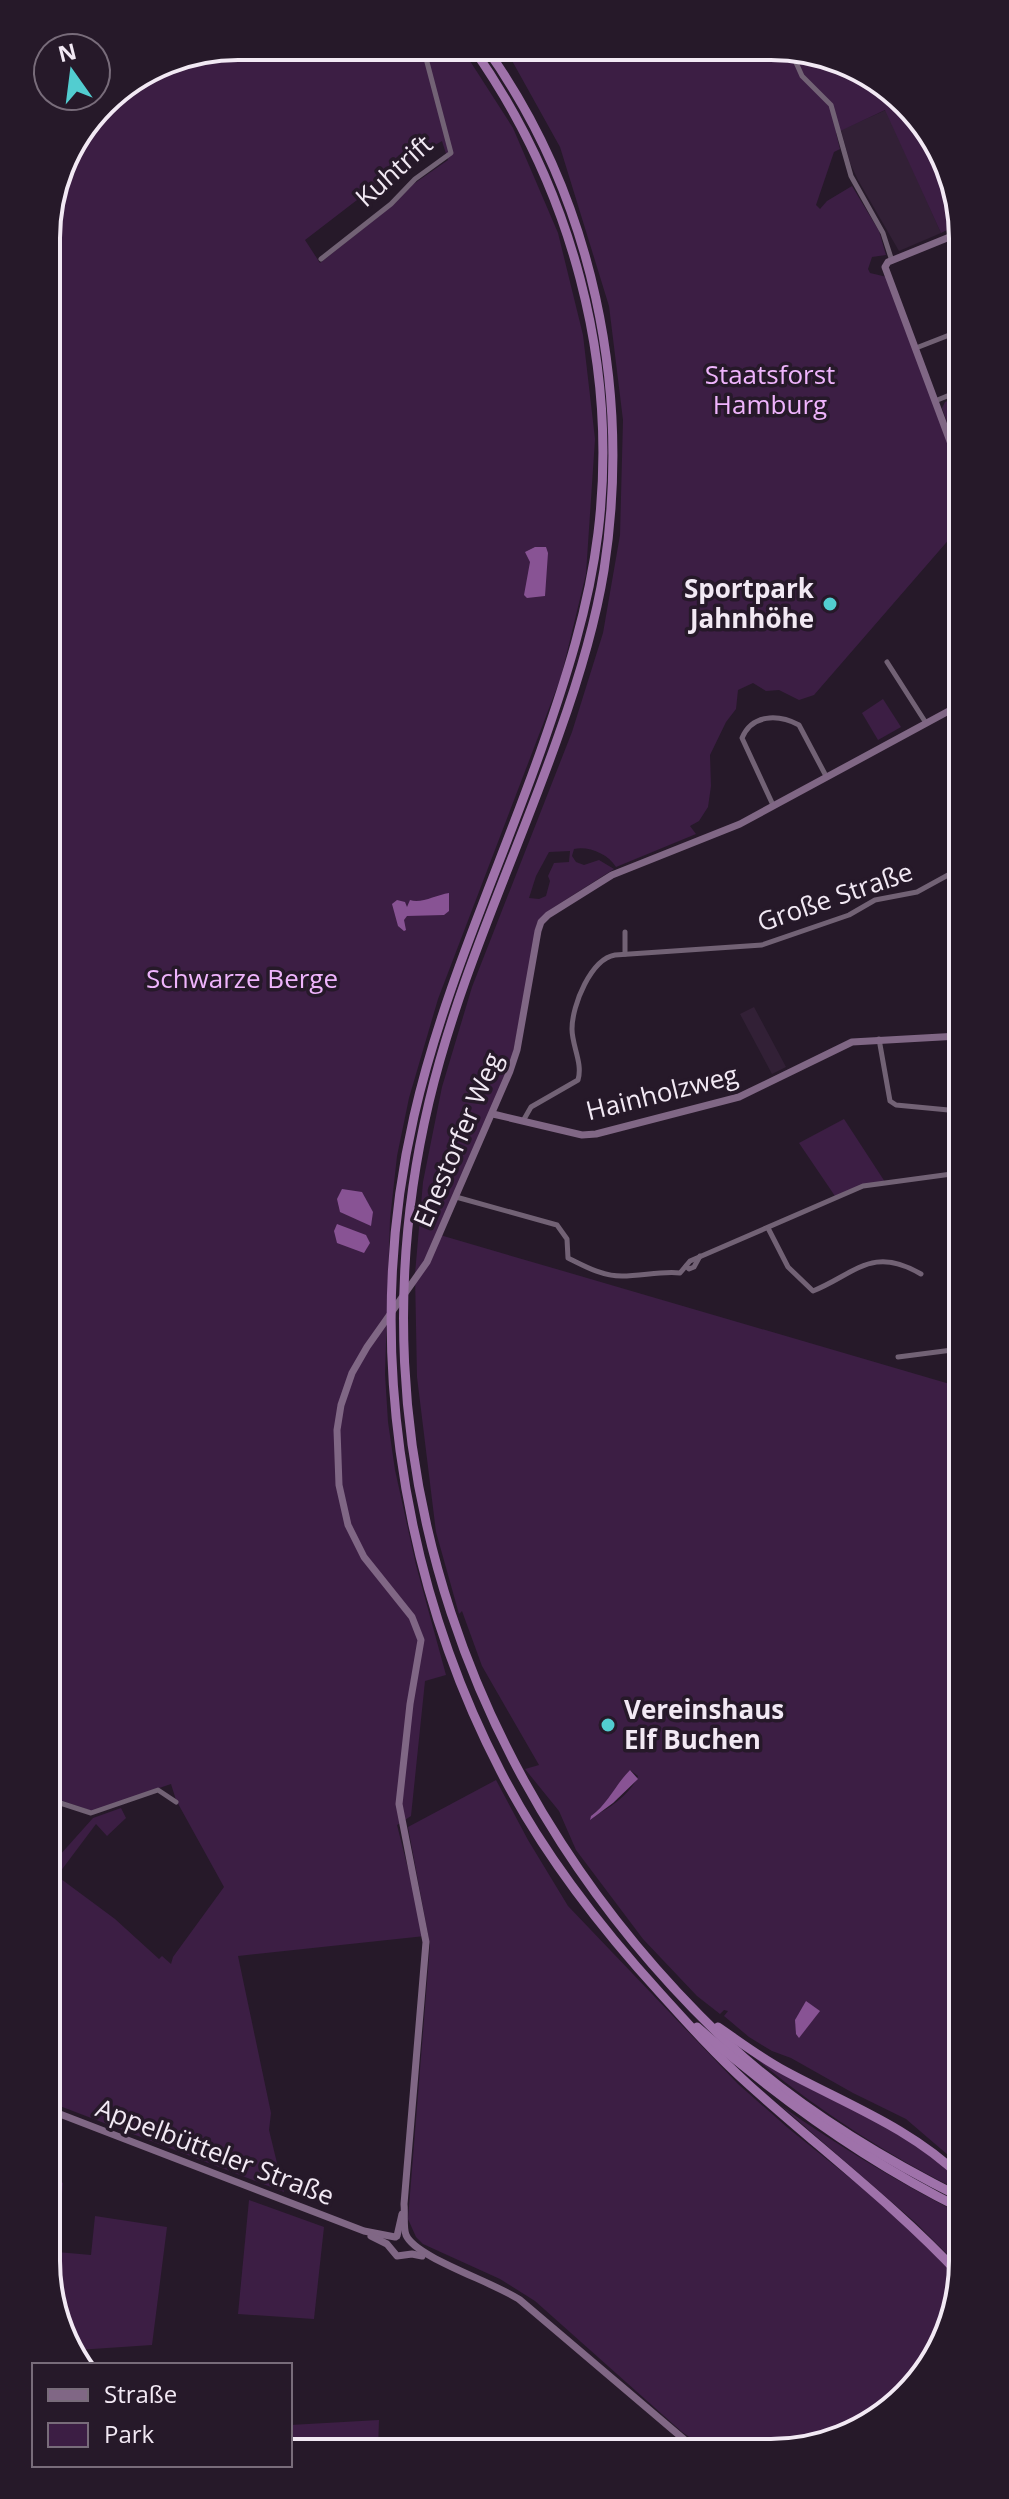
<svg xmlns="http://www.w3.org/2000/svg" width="1009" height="2499" viewBox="0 0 1009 2499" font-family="'Open Sans',sans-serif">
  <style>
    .built { fill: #322036 }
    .green { fill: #3c1e44; fill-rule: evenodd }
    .water { fill: #885394 }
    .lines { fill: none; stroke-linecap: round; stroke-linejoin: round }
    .street { stroke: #726275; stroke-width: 5 }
    .secondary { stroke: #806785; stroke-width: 7 }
    .highway { stroke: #9f72aa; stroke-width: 9 }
    .poi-dot { fill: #52cdd0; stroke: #261929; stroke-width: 3 }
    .labels { text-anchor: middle; stroke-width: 7; stroke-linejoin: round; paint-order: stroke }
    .street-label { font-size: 26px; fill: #f2e9f4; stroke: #261929 }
    .park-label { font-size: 26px; fill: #efb4fc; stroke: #261929 }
    .poi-label { font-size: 26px; font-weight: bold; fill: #f2e9f4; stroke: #261929; text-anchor: end }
    .rim { fill: none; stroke: #f2e9f4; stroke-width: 4 }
  </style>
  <rect width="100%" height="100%" fill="#261929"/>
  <g class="built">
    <path d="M886,110L941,233L899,251L858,180L850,163L841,130Z"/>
    <path d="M754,1007L786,1067L772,1074L740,1014Z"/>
  </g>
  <g class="green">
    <path d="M238,46L461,47L513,128L558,233L583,335L595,439L586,574L561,677L438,999L409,1098L397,1156L390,1219L385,1374L388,1422L395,1470L416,1565L446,1675L425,1681L411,1816L397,1825L425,1936L238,1956L271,2113L269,2130L284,2192L52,2103L51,1865L93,1818L121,1808L126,1818L107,1836L96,1824L57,1876L115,1919L159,1959L162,1956L171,1964L173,1957L224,1887L176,1800L171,1784L92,1811L51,1797L46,225L66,153L111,94L165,60ZM442,141L448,160L412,185L395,203L320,263L305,240L409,160Z"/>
    <path d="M505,48L808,50L906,102L957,189V225L941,233L885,110L836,133L840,149L834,152L816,205L820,209L827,201L852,186L879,231L886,255L872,257L868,269L870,273L887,277L957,468L958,508L950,513L954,517L958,515V529L814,695L799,700L779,690L766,691L753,683L738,690L736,709L726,722L710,755L711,786L708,807L699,821L690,826L696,834L616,867C608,854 589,846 574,849L572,856L576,862L584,865L599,860L614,869L551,909L537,923L512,1059L440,1235L960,1387L962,2167L906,2119L853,2093L791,2058L772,2051L749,2037L724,2016L728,2011L724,2010L720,2014L697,1996L643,1939L576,1850L559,1811L525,1769L539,1765L482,1666L462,1611L459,1614L436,1532L417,1377L415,1274L423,1182L442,1087L472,987L572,732L603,633L620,535L623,420L609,306L560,147ZM570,851L569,862L554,863L548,876L550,881L546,896L539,899L529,898L536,876L549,852ZM630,1770L638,1776C632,1792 607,1812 591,1816L605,1804Z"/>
    <path d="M957,397V450L942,408L945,402Z"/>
    <path d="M883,699L901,727L878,740L862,713Z"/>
    <path d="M844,1119L885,1182L873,1184L837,1199L799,1143Z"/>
    <path d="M496,1780L528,1840L568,1906L738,2084L788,2128L892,2212L961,2279L923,2378L877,2421L820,2447H704L682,2432L535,2301L500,2279L423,2244L416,2237L408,2219L430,1945L408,1827Z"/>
    <path d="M748,2052L905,2137L949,2170L962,2185V2192C885,2154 813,2107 748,2052Z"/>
    <path d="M780,2105C838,2146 898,2182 962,2215L963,2270L916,2223Z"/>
    <path d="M52,2145H54L56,2179L63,2183L57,2252L91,2255L95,2216L167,2227L152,2345L77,2350L52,2310Z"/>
    <path d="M249,2200L324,2227L314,2319L238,2314Z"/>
    <path d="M379,2420L378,2449H290V2425Z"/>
  </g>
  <g class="water">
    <path d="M535,547H546L548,553L545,596L527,598L524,595L530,562L525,552Z"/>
    <path d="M449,893V911L444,915L407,916L404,920L406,930L404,931L398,926L392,904L397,900L405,902L407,907L410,900C421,904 436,895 449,893Z"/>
    <path d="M342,1189L362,1192L373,1212L371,1226L340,1212L337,1199Z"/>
    <path d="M337,1224L366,1235L370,1243L364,1253L337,1243L334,1231Z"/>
    <path d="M630,1770L638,1779L613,1803L590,1820L591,1816C608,1804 615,1785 630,1770Z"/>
    <path d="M806,2001L820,2011L799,2038L796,2034L795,2020Z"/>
  </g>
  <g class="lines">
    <g class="street">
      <path d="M790,49L802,76L831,105L851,176L883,233L892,261"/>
      <path d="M321,259L391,204L415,179L451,153L423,47"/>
      <path d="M916,348L957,332"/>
      <path d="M935,401L957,392"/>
      <path d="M958,533C953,539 951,556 958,560"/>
      <path d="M887,662L926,723"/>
      <path d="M773,805L742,738C752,714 778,714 799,725L826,776"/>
      <path d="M625,932V954"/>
      <path d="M879,1039L890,1101L896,1105L959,1111"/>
      <path d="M523,1121L531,1107L578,1080C583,1063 572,1046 572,1029C572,1005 591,959 615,955L762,945L849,915L875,900L917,892L959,869"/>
      <path d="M456,1197L557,1225L567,1239L568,1258C586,1267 602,1276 622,1276C642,1276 661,1271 680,1273L690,1261L863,1186L959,1173"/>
      <path d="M768,1228L788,1267L813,1291C855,1274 872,1245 921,1274"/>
      <path d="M686,1266L689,1269L694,1267L700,1256"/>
      <path d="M898,1357L960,1349"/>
      <path d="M51,1800L91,1813L158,1790L176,1802"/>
    </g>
    <g class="secondary">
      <path d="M957,234L888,262L885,267L957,460"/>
      <path d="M493,1114L582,1135L596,1134L739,1097L852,1042L959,1036"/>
      <path d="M52,2111L364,2231L395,2237"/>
      <path d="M371,2236L387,2244L397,2256L412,2254L422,2256"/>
      <path d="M397,2236L402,2214"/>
      <path d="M693,2447L520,2300C494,2282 416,2258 406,2235C403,2227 405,2213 404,2204L426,1942L399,1804L410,1704L421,1640L412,1617L364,1557L348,1525L339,1485L337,1430L341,1405L352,1373L367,1347L427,1262L510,1071L517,1050L538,931L541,922L548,915L612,875L740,824L958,706"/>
    </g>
    <g class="highway">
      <path d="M472,47C571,187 619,362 598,533C589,607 566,679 541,750C498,872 443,989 414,1116C364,1334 398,1573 501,1772C543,1854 599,1926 661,1994C689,2025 717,2056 748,2084C819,2148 896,2206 961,2276"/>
      <path d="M486,48C593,198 632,389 604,570C595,626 578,681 559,734C516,857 459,975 429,1102C346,1452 471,1801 729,2044C797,2107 880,2157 962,2198"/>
      <path d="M697,2027C778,2098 865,2161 962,2209"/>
      <path d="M718,2027C740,2042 761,2058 785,2071C846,2104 911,2128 962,2178"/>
    </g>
  </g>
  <g class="poi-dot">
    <circle cx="830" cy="604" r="8"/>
    <circle cx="608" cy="1725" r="8"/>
  </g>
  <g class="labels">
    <g class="street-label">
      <text transform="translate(394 171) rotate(-42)" y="9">Kuhtrift</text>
      <text transform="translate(835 897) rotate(-19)" y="9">Große Straße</text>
      <text transform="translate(662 1093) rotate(-14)" y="9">Hainholzweg</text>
      <text transform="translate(458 1140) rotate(-67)" y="9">Ehestorfer Weg</text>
      <text transform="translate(215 2152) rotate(21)" y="9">Appelbütteler Straße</text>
    </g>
    <g class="park-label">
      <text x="770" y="384">Staatsforst<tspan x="770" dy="30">Hamburg</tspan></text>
      <text x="242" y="988">Schwarze Berge</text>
    </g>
    <g class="poi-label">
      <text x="814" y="598">Sportpark<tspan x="814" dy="30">Jahnhöhe</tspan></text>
      <text x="624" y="1719" text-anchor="start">Vereinshaus<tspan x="624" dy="30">Elf Buchen</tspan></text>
    </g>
  </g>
  <path d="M0 0H1009V2499H0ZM238 60H771A178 178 0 0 1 949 238V2261A178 178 0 0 1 771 2439H238A178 178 0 0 1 60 2261V238A178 178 0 0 1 238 60Z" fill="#261929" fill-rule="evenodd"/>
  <path class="rim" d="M238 60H771A178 178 0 0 1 949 238V2261A178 178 0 0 1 771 2439H238A178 178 0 0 1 60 2261V238A178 178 0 0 1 238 60Z"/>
  <rect x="32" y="2363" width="260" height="104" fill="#261929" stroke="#786c7a" stroke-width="2"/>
  <rect x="48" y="2389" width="40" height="12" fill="#806785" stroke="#786c7a" stroke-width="2"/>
  <text x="104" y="2403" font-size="24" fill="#f2e9f4">Straße</text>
  <rect x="48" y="2423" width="40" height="24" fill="#3c1e44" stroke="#786c7a" stroke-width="2"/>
  <text x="104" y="2443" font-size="24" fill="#f2e9f4">Park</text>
  <g transform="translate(72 72) rotate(346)"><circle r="38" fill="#261929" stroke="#786c7a" stroke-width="2"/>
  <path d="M0-6L14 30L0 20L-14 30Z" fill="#52cdd0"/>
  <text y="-12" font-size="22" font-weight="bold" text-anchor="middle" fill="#f2e9f4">N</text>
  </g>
</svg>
